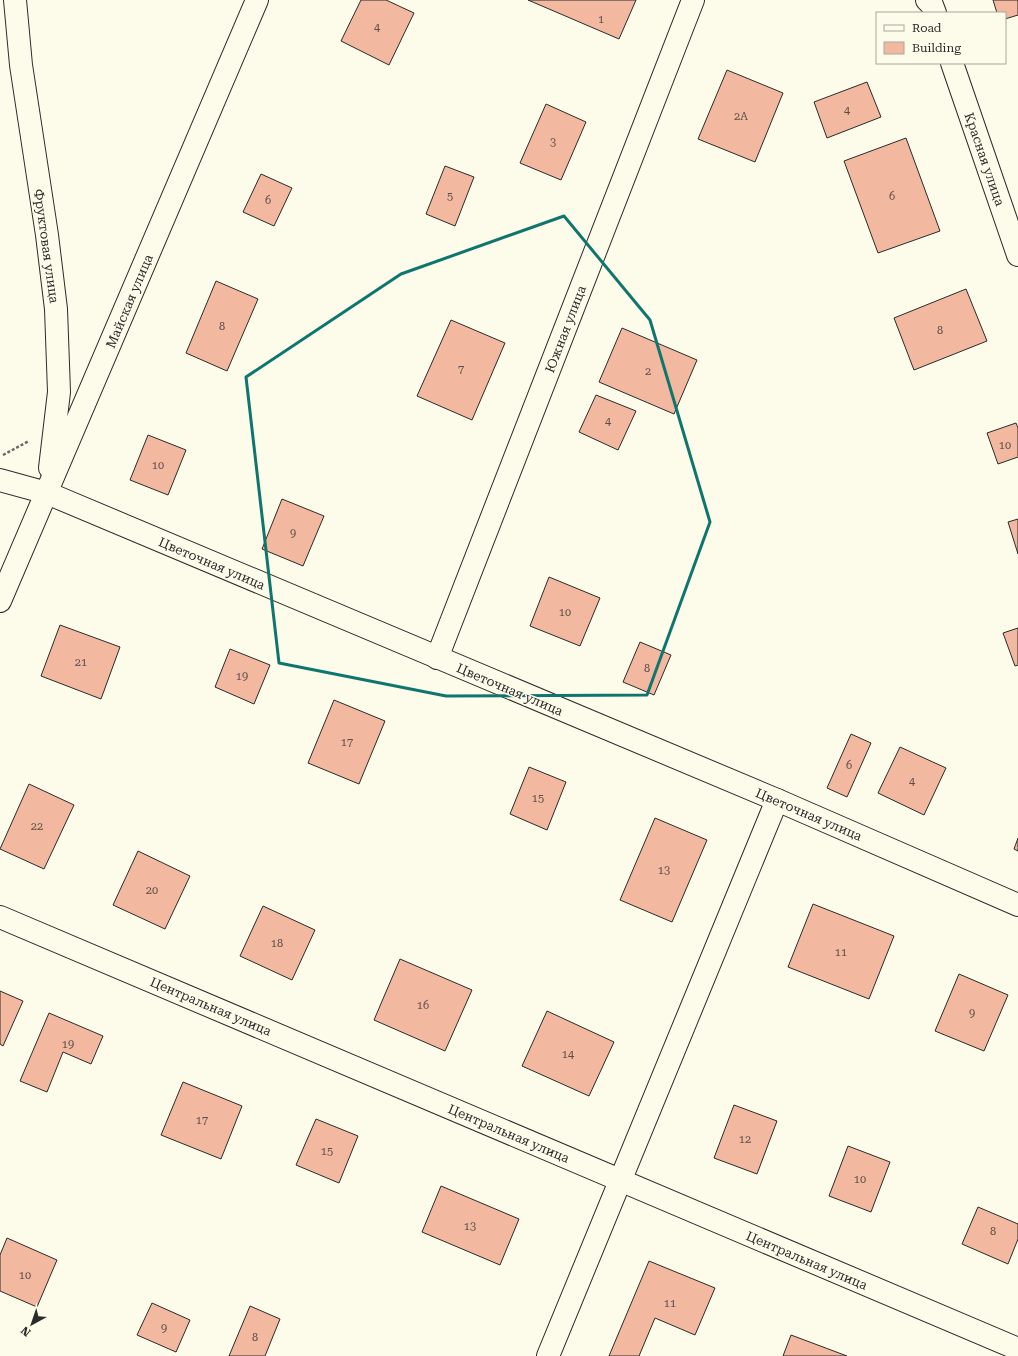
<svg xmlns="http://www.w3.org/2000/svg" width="1018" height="1356" viewBox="0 0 1018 1356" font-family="'Roboto Serif',serif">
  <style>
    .building { fill: #f2b8a0; stroke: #2b2b2b }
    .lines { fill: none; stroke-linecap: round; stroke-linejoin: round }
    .minor-casing { stroke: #2b2b2b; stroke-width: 24 }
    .path { stroke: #6a6964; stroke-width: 2.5; stroke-dasharray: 3 2; stroke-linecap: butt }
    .minor { stroke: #fdfbea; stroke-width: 22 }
    .marked { fill: none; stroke: #0f766e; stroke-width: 3; stroke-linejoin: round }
    .labels { text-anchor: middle; stroke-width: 3; stroke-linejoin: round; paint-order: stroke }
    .number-label { font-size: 11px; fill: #5d4e48 }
    .street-label { font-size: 13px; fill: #2b2b2b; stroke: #fdfbea }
  </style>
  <rect width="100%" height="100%" fill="#fdfbea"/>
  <g class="building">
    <path d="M361,0H386L414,13L389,65L341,41Z"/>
    <path d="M528,0H636L619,39Z"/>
    <path d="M993,0H1018V15L1005,19V13H997Z"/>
    <path d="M727,70L783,93L755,162L698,139Z"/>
    <path d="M867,82L881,117L827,138L814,102Z"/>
    <path d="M546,104L586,122L561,180L520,163Z"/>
    <path d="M906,138L940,231L878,253L844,161Z"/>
    <path d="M445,166L474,177L455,226L426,214Z"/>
    <path d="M261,174L292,188L274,226L243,212Z"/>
    <path d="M216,281L258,299L227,371L186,353Z"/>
    <path d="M966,289L987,341L914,370L894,318Z"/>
    <path d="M451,320L505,343L472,420L417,396Z"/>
    <path d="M622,328L697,360L674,414L599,382Z"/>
    <path d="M596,395L636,411L618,450L579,432Z"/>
    <path d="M1016,423L1018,428V457L998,464L987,433Z"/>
    <path d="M148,435L186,450L168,495L130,480Z"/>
    <path d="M282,499L324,516L303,566L262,549Z"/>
    <path d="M1018,519V554L1008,522Z"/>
    <path d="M549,577L600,598L580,646L530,626Z"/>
    <path d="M60,625L120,647L101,699L41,676Z"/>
    <path d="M1018,628V665L1015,666L1003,633Z"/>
    <path d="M640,642L671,655L654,695L623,682Z"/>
    <path d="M230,649L270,665L254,704L215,687Z"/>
    <path d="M334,700L385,721L359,784L308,763Z"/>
    <path d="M851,734L871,743L847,797L827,788Z"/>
    <path d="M900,747L946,768L924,815L878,793Z"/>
    <path d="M529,767L566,782L547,830L510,814Z"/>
    <path d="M29,784L74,805L44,869L0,849Z"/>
    <path d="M655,818L707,840L672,922L620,900Z"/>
    <path d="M1018,838V851L1014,849Z"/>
    <path d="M138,851L190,876L165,929L113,905Z"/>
    <path d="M813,904L894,936L869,999L788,967Z"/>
    <path d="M263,906L315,930L292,980L240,956Z"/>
    <path d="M400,959L472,990L445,1051L374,1020Z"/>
    <path d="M959,974L1008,995L984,1051L935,1031Z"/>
    <path d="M0,991L23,1001L3,1046L0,1044Z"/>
    <path d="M547,1011L614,1042L589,1096L522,1066Z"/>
    <path d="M49,1013L103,1036L91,1064L63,1052L47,1092L20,1081Z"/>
    <path d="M183,1082L242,1106L221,1159L161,1135Z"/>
    <path d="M734,1105L777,1121L757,1174L714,1158Z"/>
    <path d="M316,1119L358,1136L339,1183L296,1165Z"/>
    <path d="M848,1146L890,1162L871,1212L829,1196Z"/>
    <path d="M441,1186L519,1219L500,1265L422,1232Z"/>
    <path d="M978,1207L1018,1224V1239L1008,1264L962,1244Z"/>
    <path d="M7,1238L57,1260L37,1307L0,1291V1255Z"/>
    <path d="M649,1261L715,1288L695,1335L655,1318L639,1356H609Z"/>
    <path d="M152,1303L190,1320L176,1352L137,1335Z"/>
    <path d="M250,1306L280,1319L265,1356H229Z"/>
    <path d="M791,1335L847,1356H783Z"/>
  </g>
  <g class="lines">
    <g class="minor-casing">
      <g id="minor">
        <path d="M15,0L21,65L47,235L56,309L59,392L50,468"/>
        <path d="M927,0L932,5L935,13"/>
        <path d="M952,63L1018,255"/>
        <path d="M0,480L47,493L777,800L1018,905"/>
        <path d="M0,601L257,0"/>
        <path d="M437,658L693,0"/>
        <path d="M0,917L1018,1349"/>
        <path d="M548,1356L777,800"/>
      </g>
    </g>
    <path class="path" d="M3,455L29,441"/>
    <use href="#minor" class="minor"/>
  </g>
  <path class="marked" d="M564,216L650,320L710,522L647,695L446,696L279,663L246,377L401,274Z"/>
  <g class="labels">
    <g class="number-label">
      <text x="601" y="23">1</text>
      <text x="377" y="31">4</text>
      <text x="847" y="114">4</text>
      <text x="741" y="120">2А</text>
      <text x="553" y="146">3</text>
      <text x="450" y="200">5</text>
      <text x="892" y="200">6</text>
      <text x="268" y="204">6</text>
      <text x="222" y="330">8</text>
      <text x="940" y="334">8</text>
      <text x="461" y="373">7</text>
      <text x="648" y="375">2</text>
      <text x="608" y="425">4</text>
      <text x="1005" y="449">10</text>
      <text x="158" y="469">10</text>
      <text x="293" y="537">9</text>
      <text x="565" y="616">10</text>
      <text x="81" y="666">21</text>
      <text x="647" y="672">8</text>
      <text x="242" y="680">19</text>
      <text x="347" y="746">17</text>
      <text x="849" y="769">6</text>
      <text x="912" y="785">4</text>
      <text x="538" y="802">15</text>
      <text x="37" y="830">22</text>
      <text x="664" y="874">13</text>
      <text x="152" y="894">20</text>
      <text x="277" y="947">18</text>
      <text x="841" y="956">11</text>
      <text x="423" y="1009">16</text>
      <text x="972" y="1017">9</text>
      <text x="68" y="1048">19</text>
      <text x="568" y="1058">14</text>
      <text x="202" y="1124">17</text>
      <text x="745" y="1143">12</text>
      <text x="327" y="1155">15</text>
      <text x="860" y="1183">10</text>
      <text x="470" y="1230">13</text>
      <text x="993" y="1235">8</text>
      <text x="25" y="1279">10</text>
      <text x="670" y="1307">11</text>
      <text x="164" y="1332">9</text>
      <text x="255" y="1341">8</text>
    </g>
    <g class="street-label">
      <text transform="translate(985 159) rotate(71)" y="5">Красная улица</text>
      <text transform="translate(47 246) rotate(82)" y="5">Фруктовая улица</text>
      <text transform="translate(129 301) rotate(-67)" y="5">Майская улица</text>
      <text transform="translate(565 329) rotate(-69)" y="5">Южная улица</text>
      <text transform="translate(212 563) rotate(23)" y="5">Цветочная улица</text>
      <text transform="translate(510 689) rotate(23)" y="5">Цветочная улица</text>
      <text transform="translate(809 814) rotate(23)" y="5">Цветочная улица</text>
      <text transform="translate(211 1006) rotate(23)" y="5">Центральная улица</text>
      <text transform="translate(509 1133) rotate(23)" y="5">Центральная улица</text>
      <text transform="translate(807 1260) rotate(23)" y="5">Центральная улица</text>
    </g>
  </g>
  <rect x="876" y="12" width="130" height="52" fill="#fdfbea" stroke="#a9a89e"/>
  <rect x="884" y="25" width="20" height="6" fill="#fdfbea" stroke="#a9a89e"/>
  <text x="912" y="32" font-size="12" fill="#2b2b2b">Road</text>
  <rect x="884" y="42" width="20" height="12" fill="#f2b8a0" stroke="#a9a89e"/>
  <text x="912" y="52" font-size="12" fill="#2b2b2b">Building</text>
  <g transform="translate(32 1324) rotate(220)" stroke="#fdfbea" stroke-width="3" paint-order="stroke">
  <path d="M0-3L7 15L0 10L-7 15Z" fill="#2b2b2b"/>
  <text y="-6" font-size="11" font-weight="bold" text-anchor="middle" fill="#2b2b2b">N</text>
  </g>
</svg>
